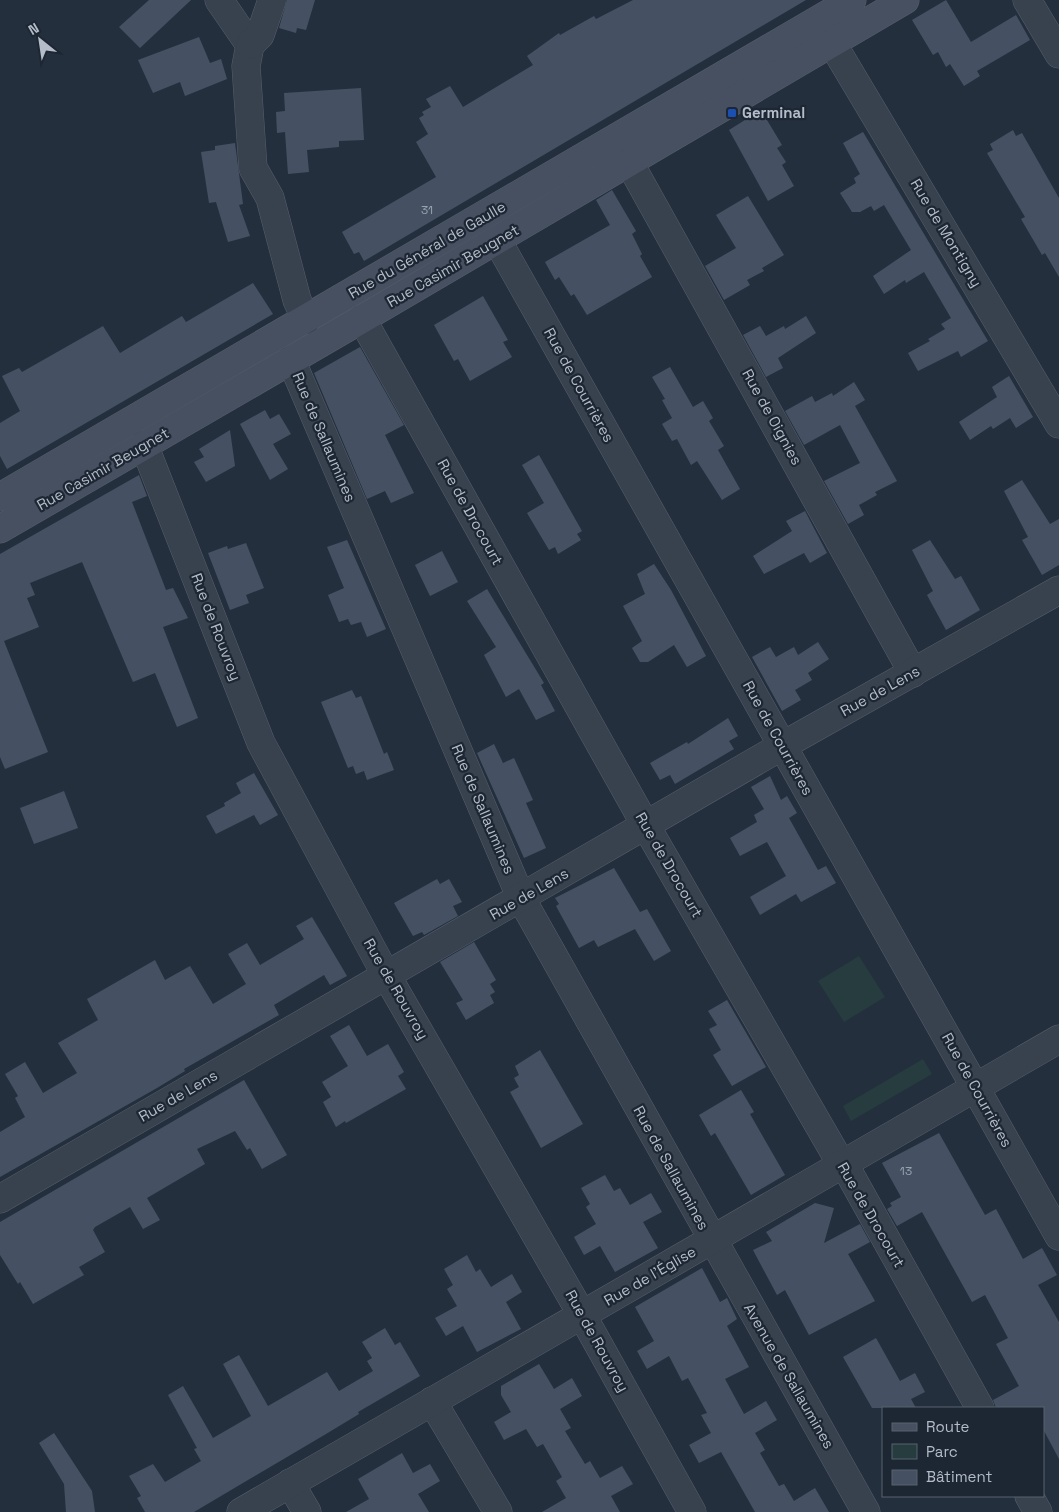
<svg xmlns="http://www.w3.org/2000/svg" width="1059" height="1512" viewBox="0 0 1059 1512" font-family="'Space Grotesk',sans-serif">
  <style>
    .green { fill: #263c3f }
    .building { fill: #455162 }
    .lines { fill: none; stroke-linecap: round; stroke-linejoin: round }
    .street-casing { stroke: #565f6c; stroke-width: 29 }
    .secondary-casing { stroke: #565f6c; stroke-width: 29 }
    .street { stroke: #38414e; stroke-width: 28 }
    .secondary { stroke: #465061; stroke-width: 28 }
    .transit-dot { fill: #1a4fb4; stroke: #1d2633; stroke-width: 2 }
    .labels { text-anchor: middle; stroke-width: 4.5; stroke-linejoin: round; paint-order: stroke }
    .number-label { font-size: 12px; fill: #98a1af }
    .poi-label { font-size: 15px; font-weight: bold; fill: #b4bcc9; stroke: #1d2633; text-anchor: start }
    .street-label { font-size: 15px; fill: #b4bcc9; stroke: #1d2633 }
  </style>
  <rect width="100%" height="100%" fill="#242f3e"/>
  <g class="green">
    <path d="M859,956L885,997L844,1022L818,981Z"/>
    <path d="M923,1059L932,1074L851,1121L843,1106Z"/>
  </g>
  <g class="building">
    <path d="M149,0H191L140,48L119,27Z"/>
    <path d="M287,0H315L306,30L297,28L296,33L279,28Z"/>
    <path d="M633,0H806L364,261L359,252L354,254L342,232L436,177L416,142L428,134L419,118L424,115L422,112L431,107L426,99L450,86L463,107L533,65L527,56L559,33L560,35L594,16L596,19Z"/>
    <path d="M946,0L971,42L1016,15L1030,40L977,71L980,76L964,86L950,64L946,67L938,52L933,55L912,20Z"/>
    <path d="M199,37L210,63L221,59L227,79L185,96L180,82L153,93L138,60Z"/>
    <path d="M361,88L364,140L339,141V147L307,150L309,172L288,174L285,132L277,133L276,112L285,111L284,93Z"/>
    <path d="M761,110L782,145L777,148L786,162L782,165L794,186L768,201L729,130Z"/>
    <path d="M1013,130L1016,136L1022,133L1059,198V277L1045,253L1042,255L1021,219L1025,217L987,153L993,150L990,144Z"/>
    <path d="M863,132L988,341L961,357L958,351L918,371L908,353L930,341L928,339L945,329L941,324L951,318L924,272L906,283L905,280L884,294L873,276L911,250L884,205L874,211L871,206L860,212H852L840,193L856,183L854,178L860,174L843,143Z"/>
    <path d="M235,143L243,204L239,205L250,236L228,242L216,202L209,203L201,152L215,150V146Z"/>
    <path d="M612,190L636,231L632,234L642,254L640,256L652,277L587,315L574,294L571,296L559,277L555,280L545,262L610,225L596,200Z"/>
    <path d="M748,196L784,255L762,268L764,271L747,280L750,285L724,300L705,266L736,248L716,215Z"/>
    <path d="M253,283L273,314L7,469L0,456V423L20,411L2,376L19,368L22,372L103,326L120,353L182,316L186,322Z"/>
    <path d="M483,296L508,340L503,342L512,357L470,381L458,359L454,361L434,325Z"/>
    <path d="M806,316L816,333L778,358L783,368L766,377L743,335L760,326L766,336L784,326L785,329Z"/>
    <path d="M360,347L404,425L385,435L414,493L391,503L385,491L367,499L314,373Z"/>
    <path d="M670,367L693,407L703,401L713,418L709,421L724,446L718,450L740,489L722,500L697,461L691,465L677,439L672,441L662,424L672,418L662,400L665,399L652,377Z"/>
    <path d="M1009,376L1033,417L1016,428L1010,418L993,429L991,426L970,440L959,422L997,397L992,387Z"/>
    <path d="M854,382L865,400L855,406L897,481L875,492L877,495L859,505L864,515L848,524L824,481L860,463L840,425L804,445L785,411L812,396L815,402L832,393L833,396Z"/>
    <path d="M265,410L270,419L279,414L291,434L273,444L288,469L270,480L240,424Z"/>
    <path d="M230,430L235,466L206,482L194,462L204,457L199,449Z"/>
    <path d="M539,455L582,531L577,534L581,540L558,554L555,547L549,550L527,513L544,503L522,465Z"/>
    <path d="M139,475L147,496L132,502L166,590L173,588L188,618L163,627L198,718L177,727L155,673L133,682L82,562L30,583L35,595L27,598L39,627L4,641L48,752L5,769L0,757V554Z"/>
    <path d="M1022,480L1050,524L1059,519V565L1042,575L1022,540L1028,537L1004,491Z"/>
    <path d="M805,511L827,553L810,563L804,553L764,574L753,556L792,531L786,521Z"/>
    <path d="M347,540L386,629L367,637L361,622L351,625L348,619L339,622L328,595L344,588L327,547Z"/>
    <path d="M930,540L955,579L961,576L980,610L946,630L927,595L933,591L912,550Z"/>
    <path d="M246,543L264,588L246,595L249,603L230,610L208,553L227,546L228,549Z"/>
    <path d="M442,551L458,582L430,596L415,565Z"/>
    <path d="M654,564L671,590L706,656L687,667L674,645L648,662H640L632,648L642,641L623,606L645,594L637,574Z"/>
    <path d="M487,589L544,683L541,685L555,711L536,720L519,689L506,697L484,655L496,647L467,601Z"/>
    <path d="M818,642L829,659L808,673L812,680L795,690L801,700L782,711L752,657L770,647L776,657L794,647L798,655Z"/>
    <path d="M352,690L356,698L361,696L384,754L387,752L394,770L367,780L364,771L356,774L353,766L348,768L321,702Z"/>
    <path d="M728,718L738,736L729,741L734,749L675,784L670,775L660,780L650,763L687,742L688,744Z"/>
    <path d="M494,744L503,763L514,758L533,800L526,803L546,848L524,858L477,753Z"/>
    <path d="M254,773L278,815L260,825L254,815L216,834L206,816L225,806L224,803L241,793L236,783Z"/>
    <path d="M770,776L781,800L787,796L797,813L789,818L818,870L826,866L836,883L801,902L796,894L760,915L750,897L786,876L767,842L740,856L730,838L757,822L754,815L764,809L751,787Z"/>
    <path d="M64,791L78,828L34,844L20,808Z"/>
    <path d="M614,868L640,912L647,909L671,951L654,961L635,929L598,947L594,940L579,948L556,906L559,904L555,898Z"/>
    <path d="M437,879L440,884L449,879L458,895L462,902L453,906L458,916L424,935L422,932L413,936L394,903Z"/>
    <path d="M312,917L347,976L330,985L324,975L274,1005L279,1015L184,1069L185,1071L157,1088L0,1177V1132L25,1117L15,1098L18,1096L5,1074L25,1062L43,1093L77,1073L58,1043L98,1020L87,999L155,960L165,980L190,966L213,1004L246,984L228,954L247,943L260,965L304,939L296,926Z"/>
    <path d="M474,942L496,980L490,984L495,992L490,995L494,1003L466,1020L456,1003L463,1000L440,962Z"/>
    <path d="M727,1000L766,1067L732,1086L713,1055L721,1050L709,1029L717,1025L708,1011Z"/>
    <path d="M349,1025L367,1056L388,1044L404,1072L398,1076L406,1089L346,1123L345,1121L336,1127L323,1102L331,1097L322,1082L348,1066L330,1036Z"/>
    <path d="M540,1050L583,1124L541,1148L510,1092L519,1087L514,1078L519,1075L515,1066Z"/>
    <path d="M244,1080L287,1155L262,1169L250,1148L247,1150L235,1131L197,1149L205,1164L147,1198L160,1220L143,1229L130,1207L95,1227L93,1230L105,1252L79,1267L84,1275L33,1304L20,1282L18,1284L0,1255V1222Z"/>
    <path d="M741,1090L754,1112L750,1114L785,1175L751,1195L715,1133L711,1136L699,1115Z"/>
    <path d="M939,1133L985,1215L996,1209L1023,1259L1042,1248L1057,1275L1038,1285L1059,1322V1459L1043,1429V1408H996L993,1400L1019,1386L996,1344L1008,1338L985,1295L972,1302L922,1212L897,1226L887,1209L892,1206L890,1203L901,1197L882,1163Z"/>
    <path d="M605,1175L614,1191L620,1188L630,1205L651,1193L662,1212L643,1222L658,1248L615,1272L600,1246L584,1255L574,1237L596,1224L586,1207L590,1204L581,1188Z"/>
    <path d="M815,1203L834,1208L824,1243L860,1224L870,1242L848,1254L875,1301L809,1335L785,1290L777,1295L753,1250L772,1241L766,1232Z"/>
    <path d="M467,1255L476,1272L480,1269L491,1287L512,1274L522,1292L506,1302L521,1329L477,1352L463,1326L446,1336L435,1318L457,1306L447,1289L453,1285L444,1269Z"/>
    <path d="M702,1268L720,1302L727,1298L737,1319L727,1326L749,1367L725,1379L744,1414L766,1401L777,1420L755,1433L765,1450L760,1453L779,1486L784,1484L794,1501L815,1488L829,1512H755L721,1452L699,1463L689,1445L711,1433L701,1415L707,1413L688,1378L682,1381L669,1356L647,1369L637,1351L654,1341L635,1307Z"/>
    <path d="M385,1328L395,1345L400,1342L420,1376L358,1412L359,1414L326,1434L194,1512H145L137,1498L141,1496L129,1476L153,1464L165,1482L201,1461L194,1449L197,1448L168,1395L183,1386L213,1438L251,1416L223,1364L239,1355L268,1406L327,1372L339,1391L373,1371L367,1361L372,1358L362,1342Z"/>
    <path d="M876,1338L900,1381L915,1373L925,1392L911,1399L916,1408H872L843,1357Z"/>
    <path d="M539,1364L554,1389L572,1378L582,1396L560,1409L571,1428L565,1431L585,1464L590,1461L600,1478L622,1466L633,1484L611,1496L620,1512H542L566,1498L556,1481L562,1477L543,1444L537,1447L526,1429L504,1440L494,1422L511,1412L501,1395V1386Z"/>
    <path d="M54,1433L92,1491L95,1512H66L64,1484L39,1443Z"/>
    <path d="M402,1453L413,1473L430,1464L440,1481L418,1494L429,1512H346L369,1499L358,1479Z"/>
  </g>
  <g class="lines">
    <g class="street-casing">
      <g id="street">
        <path d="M219,0L250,45L246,66L253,168L270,198L297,300L306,320"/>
        <path d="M1027,0L1059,54"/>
        <path d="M832,43L1059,424"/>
        <path d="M250,45L260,35L272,0"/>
        <path d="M629,162L913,673"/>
        <path d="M497,240L1059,1236"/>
        <path d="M362,319L646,826L836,1155L843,1162L980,1408"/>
        <path d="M291,360L521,898L866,1512"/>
        <path d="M144,445L261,743L380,964L582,1315L692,1512"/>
        <path d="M0,1199L782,746L1059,590"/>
        <path d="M432,1401L498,1512"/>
        <path d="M290,1483L307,1512"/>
        <path d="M1029,1496L1038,1512"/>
        <path d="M241,1512L1059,1039"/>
      </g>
    </g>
    <g class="secondary-casing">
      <g id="secondary">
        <path d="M0,497L852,0"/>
        <path d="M0,529L362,319L905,0"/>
      </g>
    </g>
    <use href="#street" class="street"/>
    <use href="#secondary" class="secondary"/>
  </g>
  <rect class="transit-dot" x="727" y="108" width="10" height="10" rx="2.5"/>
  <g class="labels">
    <g class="number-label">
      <text x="427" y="214">31</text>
      <text x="906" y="1175">13</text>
    </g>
    <g class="poi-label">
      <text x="742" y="118">Germinal</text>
    </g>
    <g class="street-label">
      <text transform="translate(946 233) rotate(59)" y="5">Rue de Montigny</text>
      <text transform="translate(427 250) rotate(-30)" y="5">Rue du Général de Gaulle</text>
      <text transform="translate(453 266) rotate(-30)" y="5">Rue Casimir Beugnet</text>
      <text transform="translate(579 385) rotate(61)" y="5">Rue de Courrières</text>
      <text transform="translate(772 417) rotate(61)" y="5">Rue de Oignies</text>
      <text transform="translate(324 437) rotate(67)" y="5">Rue de Sallaumines</text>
      <text transform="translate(103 469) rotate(-30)" y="5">Rue Casimir Beugnet</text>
      <text transform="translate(470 512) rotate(61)" y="5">Rue de Drocourt</text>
      <text transform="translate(216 627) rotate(69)" y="5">Rue de Rouvroy</text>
      <text transform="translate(880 691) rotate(-29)" y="5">Rue de Lens</text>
      <text transform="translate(778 738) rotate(61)" y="5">Rue de Courrières</text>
      <text transform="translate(483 809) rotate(67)" y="5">Rue de Sallaumines</text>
      <text transform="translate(669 865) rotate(60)" y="5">Rue de Drocourt</text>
      <text transform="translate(529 894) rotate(-30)" y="5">Rue de Lens</text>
      <text transform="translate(396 989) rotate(60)" y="5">Rue de Rouvroy</text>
      <text transform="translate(977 1090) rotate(61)" y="5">Rue de Courrières</text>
      <text transform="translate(178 1096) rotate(-30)" y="5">Rue de Lens</text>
      <text transform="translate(671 1168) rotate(61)" y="5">Rue de Sallaumines</text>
      <text transform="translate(871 1215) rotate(60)" y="5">Rue de Drocourt</text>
      <text transform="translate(650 1276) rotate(-30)" y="5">Rue de l'Église</text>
      <text transform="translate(597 1341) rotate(61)" y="5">Rue de Rouvroy</text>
      <text transform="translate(789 1376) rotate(60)" y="5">Avenue de Sallaumines</text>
    </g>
  </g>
  <rect x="882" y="1407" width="162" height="90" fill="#1d2633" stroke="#59626f"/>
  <rect x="892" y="1423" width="25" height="8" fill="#465061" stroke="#59626f"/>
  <text x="926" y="1432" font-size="15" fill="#b4bcc9">Route</text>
  <rect x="892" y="1444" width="25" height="15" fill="#263c3f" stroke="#59626f"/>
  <text x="926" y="1457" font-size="15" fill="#b4bcc9">Parc</text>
  <rect x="892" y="1470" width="25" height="15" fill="#455162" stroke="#59626f"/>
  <text x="926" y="1482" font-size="15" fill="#b4bcc9">Bâtiment</text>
  <g transform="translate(40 40) rotate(330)" stroke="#1d2633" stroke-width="4" paint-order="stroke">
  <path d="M0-4L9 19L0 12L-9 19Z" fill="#b4bcc9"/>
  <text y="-8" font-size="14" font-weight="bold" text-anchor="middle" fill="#b4bcc9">N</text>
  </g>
</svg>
